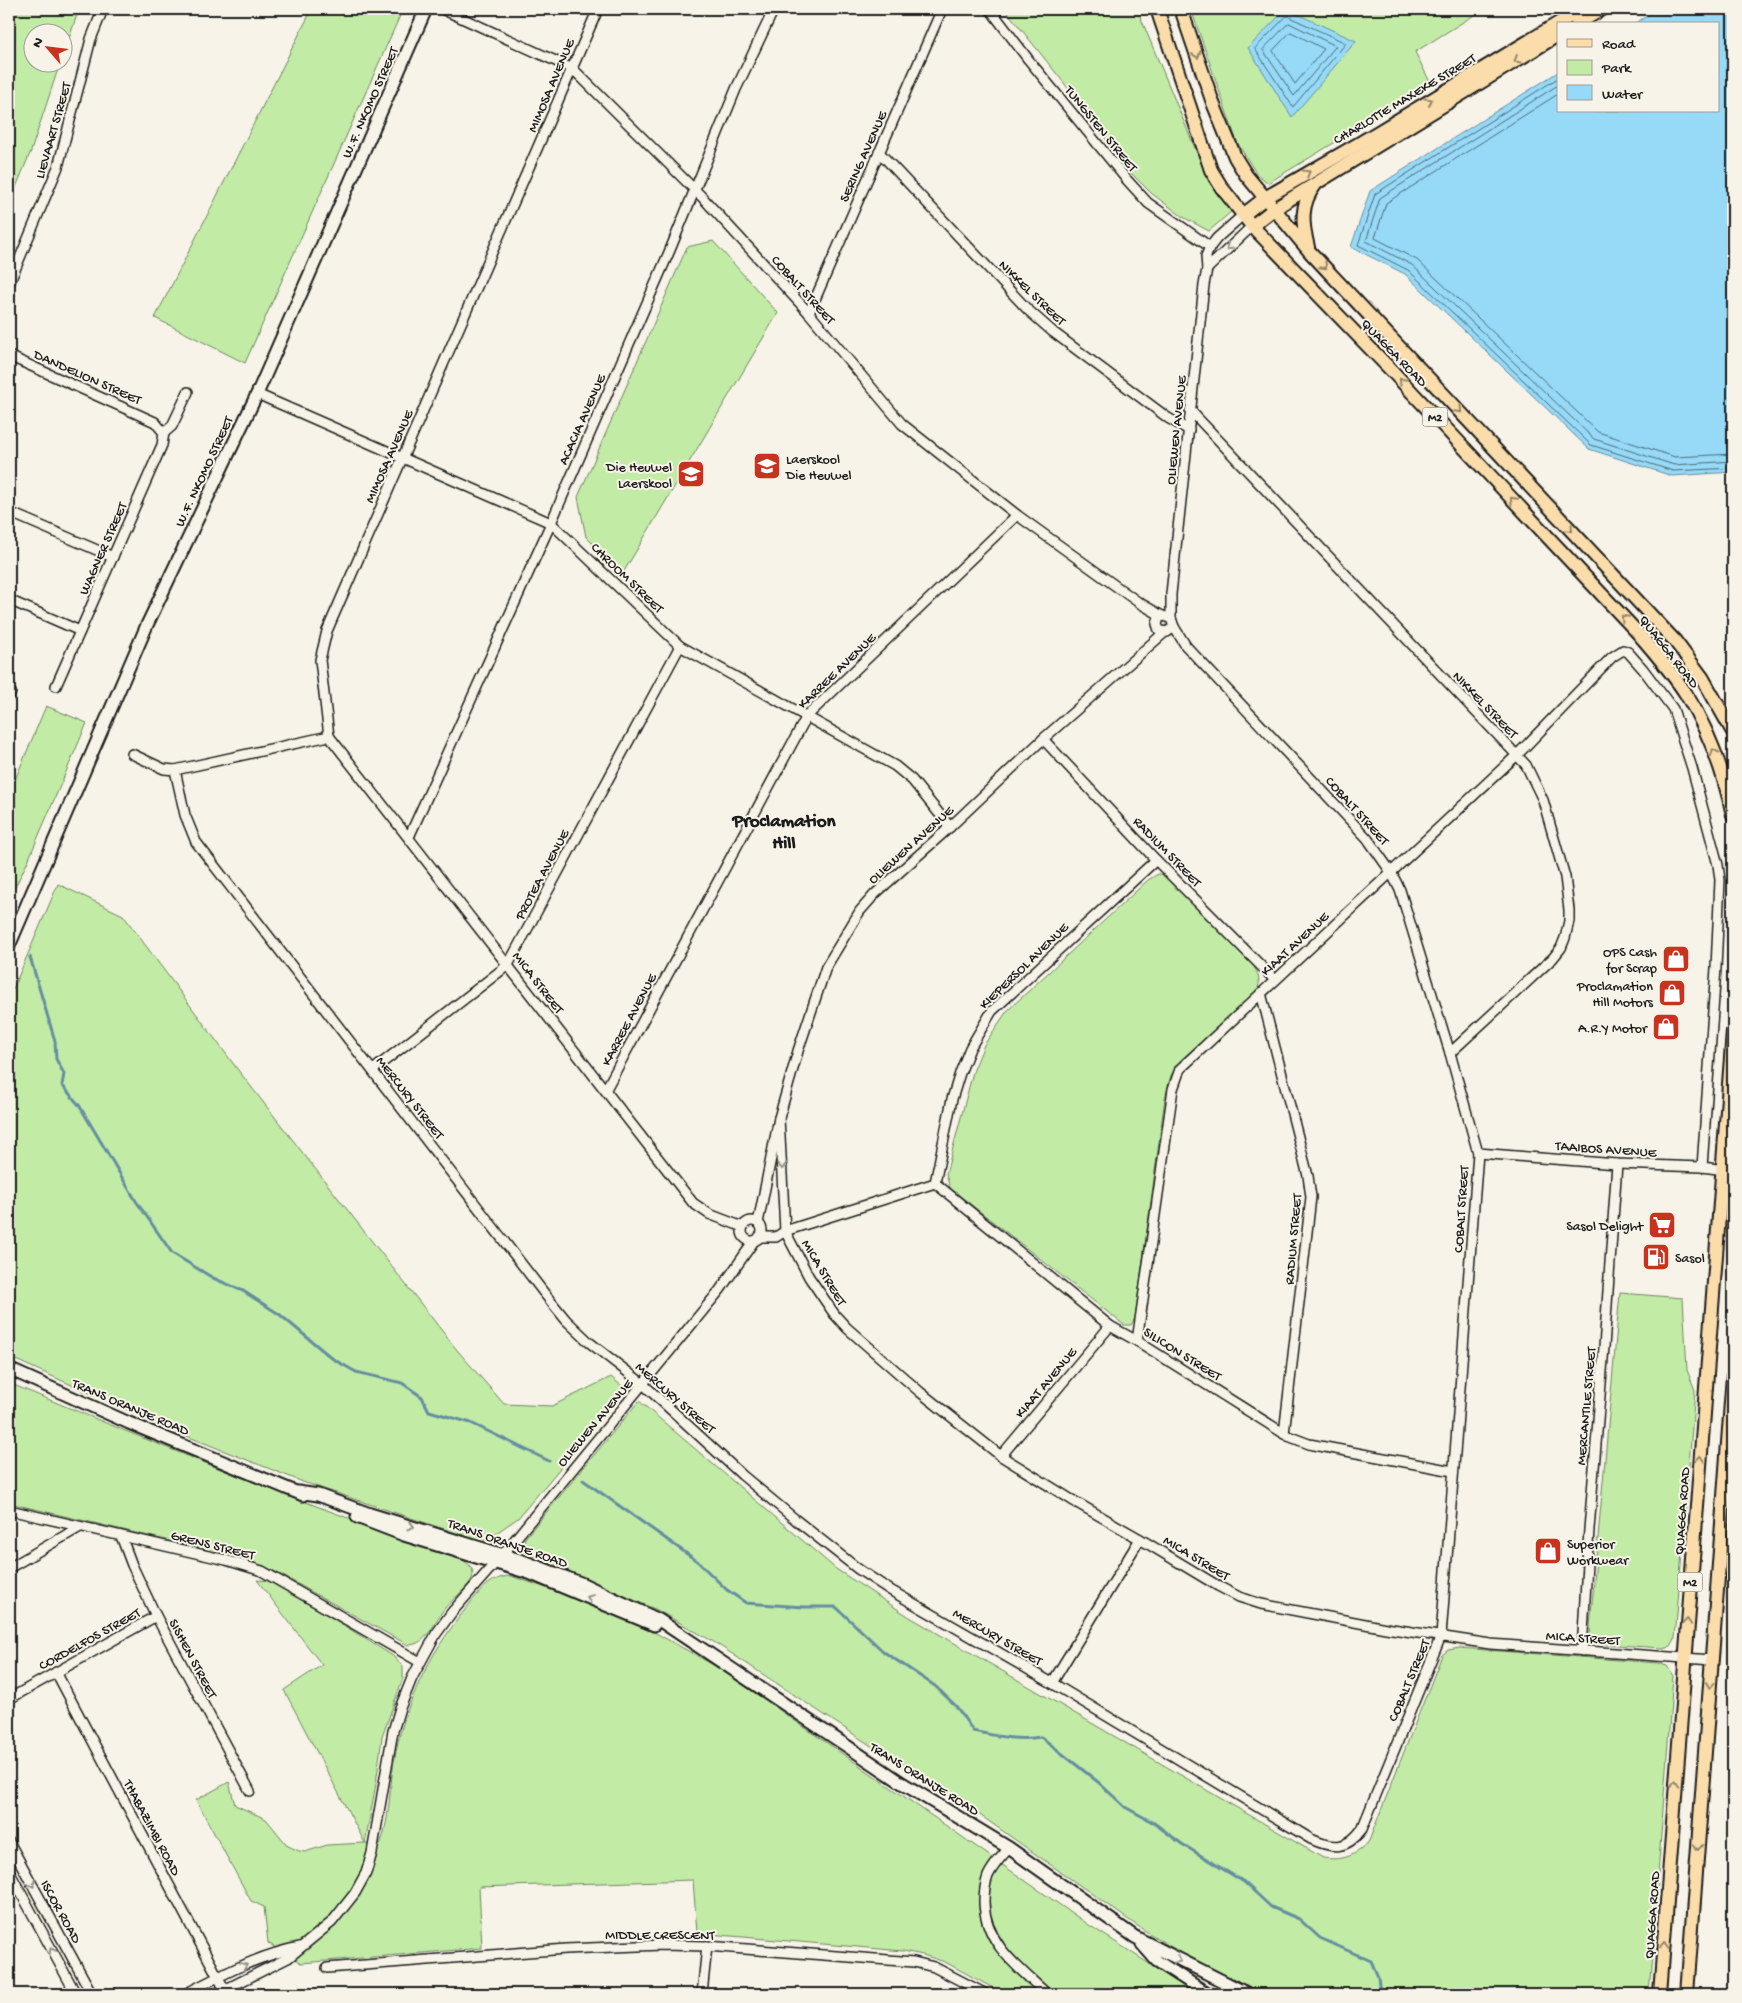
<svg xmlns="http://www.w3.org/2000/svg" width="1742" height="2003" viewBox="0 0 1742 2003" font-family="'Gochi Hand',sans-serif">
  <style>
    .green { fill: #c2eba6; stroke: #6f8461 }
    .water { fill: #96daf8; stroke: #658ea0 }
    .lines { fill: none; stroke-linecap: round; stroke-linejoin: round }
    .shore { stroke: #4d6874; stroke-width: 1 }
    .stream { stroke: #658ea0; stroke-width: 3 }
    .street-casing { stroke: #1c1c1c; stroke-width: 12 }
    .secondary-casing { stroke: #1c1c1c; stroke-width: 15 }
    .primary-casing { stroke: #1c1c1c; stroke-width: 16 }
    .street { stroke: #f7f3e8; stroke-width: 9 }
    .secondary { stroke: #f7f3e8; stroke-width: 11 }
    .primary { stroke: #faddab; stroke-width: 12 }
    .oneway { stroke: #96866b }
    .oneway2 { stroke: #94928c }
    .labels { text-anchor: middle; stroke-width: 4; stroke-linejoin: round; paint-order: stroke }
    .shield { fill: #f7f3e8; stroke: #5e5c59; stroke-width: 1 }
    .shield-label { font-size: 12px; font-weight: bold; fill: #1c1c1c }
    .street-label { font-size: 14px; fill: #1c1c1c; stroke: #f7f3e8 }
    .poi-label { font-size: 14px; fill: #1c1c1c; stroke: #f7f3e8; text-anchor: end }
    .district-label { font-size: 19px; font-weight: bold; fill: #1c1c1c; stroke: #f7f3e8 }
  </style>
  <rect width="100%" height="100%" fill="#f7f3e8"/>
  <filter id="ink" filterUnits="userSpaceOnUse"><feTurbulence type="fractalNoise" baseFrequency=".02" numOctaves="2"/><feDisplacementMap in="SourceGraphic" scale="10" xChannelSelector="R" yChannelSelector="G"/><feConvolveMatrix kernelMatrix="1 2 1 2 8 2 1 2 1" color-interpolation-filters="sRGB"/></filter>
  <g filter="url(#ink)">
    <g class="green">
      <path d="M9,9H79L63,56L62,32H32V62L60,63L31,151L9,204Z"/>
      <path d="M315,9H403L245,363L155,318L310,13Z"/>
      <path d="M1005,9H1137L1209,182L1232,211L1209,231L1183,217L1151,193L1132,174L1064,83Z"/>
      <path d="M1191,9H1484L1415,52L1431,84L1268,183L1256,173L1237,142Z"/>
      <path d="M713,241L778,313L623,573L586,537L578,497L687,247Z"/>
      <path d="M46,706L87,723L27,863L9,899V794Z"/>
      <path d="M1158,874H1164L1254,966C1259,977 1262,984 1255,994L1182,1059L1171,1075L1165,1098L1135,1318L1131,1325H1124L950,1188L946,1174L973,1072L984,1045L1007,1011L1148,880Z"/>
      <path d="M58,884L123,915L238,1070L457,1350L504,1404L552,1406L611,1377L623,1387L577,1448L518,1518L483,1542L303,1482L179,1433L9,1357V998Z"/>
      <path d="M1620,1293L1683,1298L1687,1370L1695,1390L1675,1639L1671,1646L1663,1648L1601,1644L1591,1638L1590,1626Z"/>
      <path d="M9,1383C158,1445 307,1505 459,1558C492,1575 458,1592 445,1608C434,1621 428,1645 408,1645L274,1571L242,1558L9,1503Z"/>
      <path d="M639,1401L836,1569L908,1616L1323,1858C1342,1861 1357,1856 1369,1841L1442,1655L1448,1650L1460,1648L1658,1663L1667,1666L1673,1676L1649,1994H1268L1220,1974L1184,1955L1136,1925L970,1808L932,1786L714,1642L657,1610L526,1553L523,1546L525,1538Z"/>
      <path d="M511,1576L585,1601L643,1626L719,1668L1089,1925L1196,1994H1004L945,1962L923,1955L903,1951L697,1933L693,1880L479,1887L482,1948L301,1963L268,1943L264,1907L251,1901L196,1800L229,1782L235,1805L266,1819L288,1846L299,1851L305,1852L327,1845L365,1843L284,1690L322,1665L257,1580L271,1581L284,1588L393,1656L403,1667V1678L382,1737L376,1784L365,1843L380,1845C390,1819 389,1790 394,1762C403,1706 429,1655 464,1611C478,1594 488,1577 511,1576Z"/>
    </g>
    <g class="water">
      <path d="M1286,9L1356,41L1292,117L1248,48Z"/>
      <path d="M1658,9H1733V472L1672,476L1589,449L1405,274L1351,247L1370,191L1558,72V111H1718V24H1634Z"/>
    </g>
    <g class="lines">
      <g class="shore">
        <path d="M1287,16L1346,43L1293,107L1255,49Z"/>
        <path d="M1289,23L1336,46L1294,96L1263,50Z"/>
        <path d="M1291,32L1324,49L1295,84L1273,51Z"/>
        <path d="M1558,78L1375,194L1358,245L1408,270L1591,445L1673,471L1733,468"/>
        <path d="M1558,85L1380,198L1366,241L1412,265L1594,439L1674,465L1733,461"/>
        <path d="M1558,94L1386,203L1375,238L1417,260L1598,432L1675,457L1733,454"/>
      </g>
      <g class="stream">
        <path d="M30,957L55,1041L56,1059L64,1074L62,1085L79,1105L136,1201L172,1253L213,1278L243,1291L279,1314L333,1359L356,1372L402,1383L422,1397L429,1411L471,1423L549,1461"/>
        <path d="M583,1480L697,1561L727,1590L746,1603L804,1607H836L884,1652L935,1686L956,1706L973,1731C996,1736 1018,1741 1041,1737L1098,1782L1125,1807L1154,1823L1182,1844L1244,1882L1271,1907L1299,1919L1320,1938L1371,1961L1378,1977L1380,1994"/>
      </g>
      <g class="street-casing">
        <g id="street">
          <path d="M442,9L573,69L702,197L809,313L902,424L1017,515L1138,602L1162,616"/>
          <path d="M990,9L1028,59L1127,180L1148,203L1210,247"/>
          <path d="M879,152L1028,310L1053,332L1168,418L1189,430"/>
          <path d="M1207,269L1252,226"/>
          <path d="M9,284L58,167L91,39L103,9"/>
          <path d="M809,313L942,9"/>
          <path d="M9,356L155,422L164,433L162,445L56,686"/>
          <path d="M257,394L551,523L680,646L895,766L912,780L950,827"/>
          <path d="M1190,410L1526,765L1543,800L1565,877L1569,910V921L1565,938L1561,948L1553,958L1450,1053"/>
          <path d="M164,433L172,426L188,392"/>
          <path d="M9,512L113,557"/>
          <path d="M9,600L80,631"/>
          <path d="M1171,618L1163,616L1159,618L1157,624L1159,630L1167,632L1174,627L1171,618V594L1204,285L1207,269L1206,256L1210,247L1217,238L1243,215"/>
          <path d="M9,696L11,692"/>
          <path d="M329,736L320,660L327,631L598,9"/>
          <path d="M329,736L693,1203L709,1214L743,1227"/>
          <path d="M1043,739L1156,860L1275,980"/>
          <path d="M132,754L164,769L175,770L329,736"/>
          <path d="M175,770L185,815L196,842L544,1293L566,1320L589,1342L643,1384L742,1475L796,1520L858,1569L890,1590L1052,1683L1311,1839C1333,1849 1347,1850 1362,1829L1441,1636L1478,1153L1450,1053L1400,890L1391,872L1367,838L1186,646L1174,627"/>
          <path d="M409,837L551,523L670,250L736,89L774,9"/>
          <path d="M1261,993L1308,1176L1311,1197L1284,1434"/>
          <path d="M373,1070L508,965L680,646"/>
          <path d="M606,1089L807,716L1017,515"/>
          <path d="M779,1118L785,1231L809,1277L835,1315L847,1328L920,1392L1001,1456L1072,1500L1140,1539L1218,1586L1239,1597L1261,1604L1386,1628L1490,1644L1712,1660"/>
          <path d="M1478,1153L1617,1164L1702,1167L1733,1171"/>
          <path d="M935,1183L1110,1326L1137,1341L1288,1436L1309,1444L1453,1471"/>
          <path d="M935,1183L952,1099L960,1073L970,1048L992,1011L1156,860"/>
          <circle cx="752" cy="1231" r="10"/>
          <path d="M758,1223L779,1118L798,1051L826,967L860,911L875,894L950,827L1043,739L1165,632"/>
          <path d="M759,1237H776L785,1231L935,1183"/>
          <path d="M1137,1341L1173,1089L1180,1069L1517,755L1612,657L1623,650L1628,652L1643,669L1673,709L1692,768L1718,865L1720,880L1716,968L1702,1167"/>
          <path d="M1001,1456L1110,1326"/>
          <path d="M9,1510L226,1560L262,1571L420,1662"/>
          <path d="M121,1536L132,1565L156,1616L250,1791"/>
          <path d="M9,1568L80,1527"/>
          <path d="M1582,1651L1589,1529L1604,1347L1617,1164"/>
          <path d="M56,1672L227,1994"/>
          <path d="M1052,1683L1140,1539"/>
          <path d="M9,1699L156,1616"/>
          <path d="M9,1842L92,1994"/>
          <path d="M1009,1848C1002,1856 993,1865 988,1876C985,1884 984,1893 984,1902C985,1944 1019,1968 1047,1994"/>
          <path d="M9,1871L76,1994"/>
          <path d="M327,1968L566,1949L662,1945L707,1946L914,1962L934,1967L986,1994"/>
          <path d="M185,1994C221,1975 259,1955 300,1947"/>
          <path d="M216,1994L288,1958L332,1922L355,1893L366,1873L372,1853L393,1731L400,1708L412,1678L436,1634L452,1612L503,1554L720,1290L754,1241"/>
          <path d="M702,1994L707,1946"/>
        </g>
      </g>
      <g class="secondary-casing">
        <g id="secondary">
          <path d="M9,946L147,625L257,394L426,9"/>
          <path d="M9,1369L129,1423L303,1495"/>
          <path d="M298,1492L318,1495L370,1514L520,1560L583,1584L659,1620L902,1783L1009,1848L1135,1937L1248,1994"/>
          <path d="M357,1517L404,1535L529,1573L654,1625"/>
          <path d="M1142,1944L1157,1961L1208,1994"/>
        </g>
      </g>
      <g class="primary-casing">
        <g id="primary">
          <path d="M1157,9L1211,170L1222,188L1252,226L1392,371L1638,633C1655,653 1672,672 1686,694C1709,731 1724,773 1733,815"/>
          <path d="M1181,9L1213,103L1235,157L1246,175L1310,252L1675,641L1702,677L1733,732"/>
          <path d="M1577,24L1602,9"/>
          <path d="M1243,215L1265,198L1360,143L1582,9"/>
          <path d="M1252,226L1274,209L1558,35"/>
          <path d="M1308,247C1302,224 1300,204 1315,185"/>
          <path d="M1660,1994L1733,1031"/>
          <path d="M1687,1994L1733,1375"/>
        </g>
      </g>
      <use href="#street" class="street"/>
      <use href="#secondary" class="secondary"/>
      <use href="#primary" class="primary"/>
    </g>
    <defs><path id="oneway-chevron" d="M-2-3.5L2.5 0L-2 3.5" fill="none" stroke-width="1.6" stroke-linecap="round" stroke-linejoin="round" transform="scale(1.25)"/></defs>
    <g class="oneway">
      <use href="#oneway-chevron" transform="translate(1197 55) rotate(71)"/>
      <use href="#oneway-chevron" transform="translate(1517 60) rotate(149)"/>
      <use href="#oneway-chevron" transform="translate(1429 101) rotate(-31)"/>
      <use href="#oneway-chevron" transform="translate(1307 173) rotate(-30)"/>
      <use href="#oneway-chevron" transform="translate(1324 266) rotate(46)"/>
      <use href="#oneway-chevron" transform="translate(1402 381) rotate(-133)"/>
      <use href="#oneway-chevron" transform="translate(1459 410) rotate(47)"/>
      <use href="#oneway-chevron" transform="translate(1513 500) rotate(-133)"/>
      <use href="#oneway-chevron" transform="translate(1570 529) rotate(47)"/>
      <use href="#oneway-chevron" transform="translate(1624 618) rotate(-133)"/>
      <use href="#oneway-chevron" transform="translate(1714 752) rotate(-114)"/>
      <use href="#oneway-chevron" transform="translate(1700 1459) rotate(-86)"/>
      <use href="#oneway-chevron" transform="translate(1687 1622) rotate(-86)"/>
      <use href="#oneway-chevron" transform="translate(1710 1685) rotate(95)"/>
      <use href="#oneway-chevron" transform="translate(1675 1784) rotate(-86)"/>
      <use href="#oneway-chevron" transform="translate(1698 1847) rotate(94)"/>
      <use href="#oneway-chevron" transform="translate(1664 1946) rotate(-86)"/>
    </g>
    <g class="oneway2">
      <use href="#oneway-chevron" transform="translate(1229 247) rotate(137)"/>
      <use href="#oneway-chevron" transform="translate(782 1166) rotate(87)"/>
      <use href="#oneway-chevron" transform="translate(411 1526) rotate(17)"/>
      <use href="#oneway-chevron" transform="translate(590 1598) rotate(-158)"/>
      <use href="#oneway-chevron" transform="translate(32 1884) rotate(61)"/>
      <use href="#oneway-chevron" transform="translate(52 1951) rotate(-119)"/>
      <use href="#oneway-chevron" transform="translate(1178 1960) rotate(28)"/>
      <use href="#oneway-chevron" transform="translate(244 1966) rotate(-22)"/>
    </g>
  </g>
  <defs>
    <g id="school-square" transform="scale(1.4375)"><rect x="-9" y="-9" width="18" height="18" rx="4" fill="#c8321e" stroke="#f7f3e8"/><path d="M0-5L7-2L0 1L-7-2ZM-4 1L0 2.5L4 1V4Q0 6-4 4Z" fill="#fff"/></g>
    <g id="shop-square" transform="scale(1.4375)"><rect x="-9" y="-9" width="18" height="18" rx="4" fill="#c8321e" stroke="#f7f3e8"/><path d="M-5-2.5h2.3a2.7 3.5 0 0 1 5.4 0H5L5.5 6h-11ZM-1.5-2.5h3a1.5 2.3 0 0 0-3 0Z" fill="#fff"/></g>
    <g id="supermarket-square" transform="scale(1.4375)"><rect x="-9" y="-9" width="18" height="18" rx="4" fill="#c8321e" stroke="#f7f3e8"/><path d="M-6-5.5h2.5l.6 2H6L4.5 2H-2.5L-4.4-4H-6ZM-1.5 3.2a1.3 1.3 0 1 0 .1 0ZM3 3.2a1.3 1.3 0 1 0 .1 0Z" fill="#fff"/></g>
    <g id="fuel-square" transform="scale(1.4375)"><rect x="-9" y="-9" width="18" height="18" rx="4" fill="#c8321e" stroke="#f7f3e8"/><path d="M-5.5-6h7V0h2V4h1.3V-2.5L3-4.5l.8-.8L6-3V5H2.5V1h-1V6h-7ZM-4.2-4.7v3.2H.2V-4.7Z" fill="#fff"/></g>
  </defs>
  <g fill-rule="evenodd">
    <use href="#school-square" x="767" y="466"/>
    <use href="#school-square" x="691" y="474"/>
    <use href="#shop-square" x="1676" y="959"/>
    <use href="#shop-square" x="1672" y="993"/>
    <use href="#shop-square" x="1666" y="1027"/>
    <use href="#supermarket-square" x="1662" y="1225"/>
    <use href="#fuel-square" x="1656" y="1257"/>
    <use href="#shop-square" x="1548" y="1551"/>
  </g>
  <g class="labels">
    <g class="shield">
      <rect x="1422.5" y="407.5" width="25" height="19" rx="4"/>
      <rect x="1677.5" y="1572.5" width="25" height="19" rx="4"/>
    </g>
    <g class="shield-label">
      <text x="1435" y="421">M2</text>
      <text x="1690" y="1586">M2</text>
    </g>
    <g class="street-label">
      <text transform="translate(550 85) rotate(-67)" y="5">MIMOSA AVENUE</text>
      <text transform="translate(1404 98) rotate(-31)" y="5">CHARLOTTE MAXEKE STREET</text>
      <text transform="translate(369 102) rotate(-66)" y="5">W.F. NKOMO STREET</text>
      <text transform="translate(1102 128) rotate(51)" y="5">TUNGSTEN STREET</text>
      <text transform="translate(52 130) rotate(-74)" y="5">LIEVAART STREET</text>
      <text transform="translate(862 156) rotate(-66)" y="5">SERING AVENUE</text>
      <text transform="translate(804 289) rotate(48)" y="5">COBALT STREET</text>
      <text transform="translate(1033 292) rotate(44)" y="5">NIKKEL STREET</text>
      <text transform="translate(1395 352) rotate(46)" y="5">QUAGGA ROAD</text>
      <text transform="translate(88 376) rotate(24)" y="5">DANDELION STREET</text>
      <text transform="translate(581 419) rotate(-66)" y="5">ACACIA AVENUE</text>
      <text transform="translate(1175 430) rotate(-84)" y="5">OLIEWEN AVENUE</text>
      <text transform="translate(388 456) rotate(-66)" y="5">MIMOSA AVENUE</text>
      <text transform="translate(203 471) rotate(-65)" y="5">W.F. NKOMO STREET</text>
      <text transform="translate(102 548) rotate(-66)" y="5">WAGNER STREET</text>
      <text transform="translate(628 577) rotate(44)" y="5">CHROOM STREET</text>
      <text transform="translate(1670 651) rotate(52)" y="5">QUAGGA ROAD</text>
      <text transform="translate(836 670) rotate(-44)" y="5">KARREE AVENUE</text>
      <text transform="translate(1486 704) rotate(46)" y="5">NIKKEL STREET</text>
      <text transform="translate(1358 810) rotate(48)" y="5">COBALT STREET</text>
      <text transform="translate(910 844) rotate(-42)" y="5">OLIEWEN AVENUE</text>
      <text transform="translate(1168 851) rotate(46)" y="5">RADIUM STREET</text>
      <text transform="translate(541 874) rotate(-62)" y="5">PROTEA AVENUE</text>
      <text transform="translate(1294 943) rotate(-43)" y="5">KIAAT AVENUE</text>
      <text transform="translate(1023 965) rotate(-44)" y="5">KIEPERSOL AVENUE</text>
      <text transform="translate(539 982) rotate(52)" y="5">MICA STREET</text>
      <text transform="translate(628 1019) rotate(-62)" y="5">KARREE AVENUE</text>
      <text transform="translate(411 1097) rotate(52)" y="5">MERCURY STREET</text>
      <text transform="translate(1606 1148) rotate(4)" y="5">TAAIBOS AVENUE</text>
      <text transform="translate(1460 1209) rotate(-86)" y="5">COBALT STREET</text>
      <text transform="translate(1292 1239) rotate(-85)" y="5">RADIUM STREET</text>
      <text transform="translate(825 1272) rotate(59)" y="5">MICA STREET</text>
      <text transform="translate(1183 1353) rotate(32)" y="5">SILICON STREET</text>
      <text transform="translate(1045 1382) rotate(-50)" y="5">KIAAT AVENUE</text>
      <text transform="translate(676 1397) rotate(41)" y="5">MERCURY STREET</text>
      <text transform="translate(131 1406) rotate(23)" y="5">TRANS ORANJE ROAD</text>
      <text transform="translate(1585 1406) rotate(-85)" y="5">MERCANTILE STREET</text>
      <text transform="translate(594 1422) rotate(-50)" y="5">OLIEWEN AVENUE</text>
      <text transform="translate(1681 1511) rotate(-86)" y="5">QUAGGA ROAD</text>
      <text transform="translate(508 1542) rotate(19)" y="5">TRANS ORANJE ROAD</text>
      <text transform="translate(213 1544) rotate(14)" y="5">GRENS STREET</text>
      <text transform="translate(1197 1557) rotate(31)" y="5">MICA STREET</text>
      <text transform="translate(998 1636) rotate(30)" y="5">MERCURY STREET</text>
      <text transform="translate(1583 1637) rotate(4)" y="5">MICA STREET</text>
      <text transform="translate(89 1638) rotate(-29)" y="5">CORDELFOS STREET</text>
      <text transform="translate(194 1658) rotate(62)" y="5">SISHEN STREET</text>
      <text transform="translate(1408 1680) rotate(-67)" y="5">COBALT STREET</text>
      <text transform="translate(925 1778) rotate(32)" y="5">TRANS ORANJE ROAD</text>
      <text transform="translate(153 1827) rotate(62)" y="5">THABAZIMBI ROAD</text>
      <text transform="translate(62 1911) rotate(61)" y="5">ISCOR ROAD</text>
      <text transform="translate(1651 1915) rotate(-86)" y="5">QUAGGA ROAD</text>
      <text x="660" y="1939">MIDDLE CRESCENT</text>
    </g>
    <g class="poi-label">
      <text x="786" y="463" text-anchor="start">Laerskool<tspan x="786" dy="16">Die Heuwel</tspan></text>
      <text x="672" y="471">Die Heuwel<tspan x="672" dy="16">Laerskool</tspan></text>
      <text x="1657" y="956">OPS Cash<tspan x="1657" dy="16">for Scrap</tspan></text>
      <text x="1653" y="990">Proclamation<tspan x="1653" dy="16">Hill Motors</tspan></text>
      <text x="1647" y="1032">A.R.Y Motor</text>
      <text x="1643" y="1230">Sasol Delight</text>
      <text x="1675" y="1262" text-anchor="start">Sasol</text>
      <text x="1567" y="1548" text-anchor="start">Superior<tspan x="1567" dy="16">Workwear</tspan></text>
    </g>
    <g class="district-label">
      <text x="784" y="826">Proclamation<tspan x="784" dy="22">Hill</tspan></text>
    </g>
  </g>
  <rect width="1742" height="2003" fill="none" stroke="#f7f3e8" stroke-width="30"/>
  <rect x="15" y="15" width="1712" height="1973" fill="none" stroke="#1c1c1c" stroke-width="2" filter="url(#ink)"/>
  <rect x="1557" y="22" width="162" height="90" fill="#f7f3e8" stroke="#9f9d96"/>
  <rect x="1567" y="39" width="25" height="8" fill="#faddab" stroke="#9f9d96"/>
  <text x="1602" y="48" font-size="15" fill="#1c1c1c">Road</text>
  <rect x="1567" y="60" width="25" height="15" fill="#c2eba6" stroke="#9f9d96"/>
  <text x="1602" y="72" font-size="15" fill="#1c1c1c">Park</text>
  <rect x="1567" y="85" width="25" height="15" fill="#96daf8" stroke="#9f9d96"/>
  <text x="1602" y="98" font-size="15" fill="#1c1c1c">Water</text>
  <g transform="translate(48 48) rotate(298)"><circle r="24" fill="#f7f3e8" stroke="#9f9d96"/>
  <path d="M0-4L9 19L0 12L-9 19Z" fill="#c8321e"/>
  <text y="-8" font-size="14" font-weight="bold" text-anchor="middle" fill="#1c1c1c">N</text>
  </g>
</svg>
